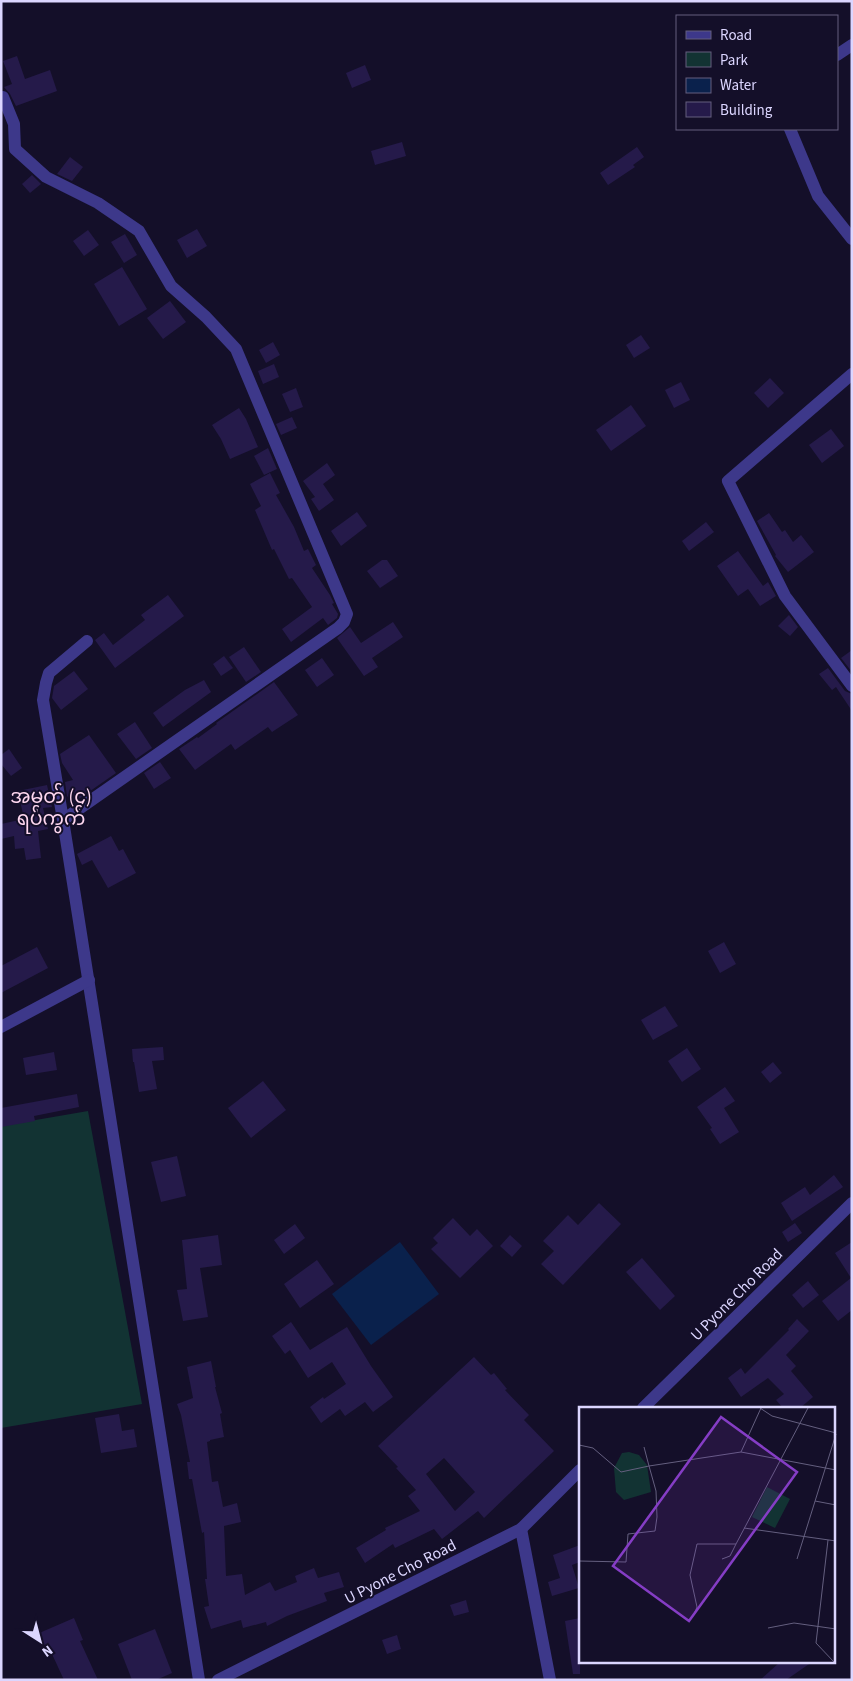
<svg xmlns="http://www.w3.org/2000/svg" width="853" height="1681" viewBox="0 0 853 1681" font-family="'Source Sans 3','Noto Sans Myanmar',sans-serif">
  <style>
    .green { fill: #123333 }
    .water { fill: #0a214c }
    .building { fill: #251a4a; fill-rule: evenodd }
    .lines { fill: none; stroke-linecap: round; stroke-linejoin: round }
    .street { stroke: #3d388a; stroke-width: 12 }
    .labels { text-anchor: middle; stroke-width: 4; stroke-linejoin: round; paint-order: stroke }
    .street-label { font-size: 16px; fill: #dcd6ff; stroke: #140f29 }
    .quarter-label { font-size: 19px; fill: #ffd8f0; stroke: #140f29 }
    .inset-road { fill: none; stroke: #645f7f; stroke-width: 1 }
    .view { fill: #853dc5; fill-opacity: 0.15; stroke: #853dc5; stroke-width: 2.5 }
    .inset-edge { fill: none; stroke: #dcd6ff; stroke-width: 2.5 }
  </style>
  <rect width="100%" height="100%" fill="#140f29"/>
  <path class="green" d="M88,1111L142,1404L1,1428V1126Z"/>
  <path class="water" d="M400,1242L439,1294L371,1345L332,1294Z"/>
  <g class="building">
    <path d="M17,56L25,79L50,70L57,91L16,106L10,94L4,87L12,84L3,61Z"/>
    <path d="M365,65L371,80L352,88L346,73Z"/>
    <path d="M402,142L406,156L375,165L371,151Z"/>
    <path d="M637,147L644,157L633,165L635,167L608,185L600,173Z"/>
    <path d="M70,157L83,167L72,181L57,174Z"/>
    <path d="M32,175L41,184L30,193L22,184Z"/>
    <path d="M197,229L207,246L187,258L177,240Z"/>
    <path d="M88,230L99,245L84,256L73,241Z"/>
    <path d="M125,234L137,255L124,263L111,242Z"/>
    <path d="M122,267L147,309L119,326L94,284Z"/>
    <path d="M170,301L186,322L163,339L147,318Z"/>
    <path d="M641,335L650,348L634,358L626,345Z"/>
    <path d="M273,342L280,355L266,363L259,350Z"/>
    <path d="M274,364L279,377L263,384L258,371Z"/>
    <path d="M770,378L784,393L768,408L754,393Z"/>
    <path d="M681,382L690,400L674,408L665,390Z"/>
    <path d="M296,388L303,407L290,412L282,394Z"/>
    <path d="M631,405L646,426L611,451L596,430Z"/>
    <path d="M239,408L246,419L258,447L230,459L221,439L212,425Z"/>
    <path d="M292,417L297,428L281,435L276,424Z"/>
    <path d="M831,429L844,446L822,463L809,445Z"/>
    <path d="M268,448L277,469L264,475L254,456Z"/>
    <path d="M327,463L335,475L323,484L334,500L319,511L311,499L315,497L303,481Z"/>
    <path d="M270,473L280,493L276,495L294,527L304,551L308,549L316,565L312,568L330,595L334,603L332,604L338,614L337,618L328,625L323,618L291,642L282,629L312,607L292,578L289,579L274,549L272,550L255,510L261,506L250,484Z"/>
    <path d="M357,512L367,526L341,546L331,531Z"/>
    <path d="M769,513L782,532L785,530L793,542L801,535L814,552L788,572L775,556L776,555L757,521Z"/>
    <path d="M706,522L714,532L689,551L682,541Z"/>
    <path d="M738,551L763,586L768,582L776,596L760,606L748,589L738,596L717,566Z"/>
    <path d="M382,560H387L398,576L380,588L367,571Z"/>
    <path d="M168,595L184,616L115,668L95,640L104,633L113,645L145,620L141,615Z"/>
    <path d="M789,615L798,627L790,636L778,626Z"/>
    <path d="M393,622L403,637L372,658L378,667L364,676L337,638L350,627L361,643Z"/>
    <path d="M244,647L261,672L246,682L229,657Z"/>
    <path d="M852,650V672L841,658Z"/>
    <path d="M224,656L233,668L221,676L213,664Z"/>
    <path d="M322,658L334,675L317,687L305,670Z"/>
    <path d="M828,668L845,691L852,694V711L836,687L832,690L819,674Z"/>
    <path d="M74,671L88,689L61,710L52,698L54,686Z"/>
    <path d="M204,680L211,692L163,727L153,713L185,690Z"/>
    <path d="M274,682L298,715L272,732L268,727L235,750L231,744L195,770L179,749L197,737L198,738L217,724L216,723Z"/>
    <path d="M135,722L152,748L136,759L117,734Z"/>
    <path d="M89,735L116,773L73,803L67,796L65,782L73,780L62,763L60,754Z"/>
    <path d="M9,749L22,768L11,776L1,764V755Z"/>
    <path d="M160,762L171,778L154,789L144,773Z"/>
    <path d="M47,785L52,807L43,808L48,829L38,831L41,858L26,860L24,848L15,849L14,836L1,839V824L24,819L18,791Z"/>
    <path d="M111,836L119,851L123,849L136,873L108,888L92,860L82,865L77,854Z"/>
    <path d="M724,942L736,964L720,973L708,951Z"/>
    <path d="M37,947L48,968L1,993V966Z"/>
    <path d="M665,1006L678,1026L653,1040L641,1020Z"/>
    <path d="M163,1047L164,1060L152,1061L157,1089L139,1092L134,1062H133L132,1049Z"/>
    <path d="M687,1048L701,1069L682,1082L668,1061Z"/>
    <path d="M54,1052L57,1070L26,1075L23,1058Z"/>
    <path d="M773,1062L782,1073L770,1083L761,1072Z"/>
    <path d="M263,1081L286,1110L251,1138L228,1108Z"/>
    <path d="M725,1087L735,1101L724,1108L739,1132L720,1144L710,1129L712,1128L697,1107Z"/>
    <path d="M77,1094L79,1107L34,1116L35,1121L1,1127V1108Z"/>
    <path d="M177,1156L186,1196L161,1202L151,1162Z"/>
    <path d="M834,1175L843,1187L792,1221L781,1203L805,1187L810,1195Z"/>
    <path d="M599,1203L621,1224L563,1285L541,1264L554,1251L543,1241L568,1215L578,1225Z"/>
    <path d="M453,1218L470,1236L477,1229L493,1246L460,1278L431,1249L438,1243L433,1238Z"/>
    <path d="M795,1223L802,1233L788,1242L782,1232Z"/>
    <path d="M295,1224L305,1238L284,1254L274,1240Z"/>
    <path d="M218,1235L222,1265L200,1268L208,1317L183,1321L177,1290L187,1289L182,1240Z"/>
    <path d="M510,1235L522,1246L512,1257L500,1246Z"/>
    <path d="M852,1242V1310L838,1321L822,1301L851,1278L835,1253Z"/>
    <path d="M642,1258L675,1296L660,1310L626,1272Z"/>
    <path d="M317,1260L334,1284L300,1308L284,1284Z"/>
    <path d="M808,1281L819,1295L803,1308L792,1295Z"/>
    <path d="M797,1319L809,1331L786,1355L796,1366L791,1371L813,1397L800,1408H783L776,1400L784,1394L768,1378L741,1397L728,1378L741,1368L745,1374L789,1330L788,1329Z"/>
    <path d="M291,1322L310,1350L347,1327L371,1366L393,1397L373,1412L365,1402L345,1416L340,1409L321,1423L310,1407L323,1397L324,1399L346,1384L332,1362L308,1378L290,1350L285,1354L272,1336Z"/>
    <path d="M474,1357L491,1375L494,1373L507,1389L505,1390L529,1415L524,1420L554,1451L484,1518L478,1511L442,1539L434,1529L395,1548L393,1544L365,1563L356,1548L386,1530L385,1528L420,1511L408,1496L416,1490L396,1468L398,1467L378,1446ZM444,1458L475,1492L455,1511L426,1474Z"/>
    <path d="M211,1361L216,1387H215L222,1413L220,1414L224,1437L210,1440V1441L207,1442L212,1482L218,1481L223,1507L237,1503L241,1522L224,1526L226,1576L242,1574L245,1595L270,1582L275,1591L297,1582L295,1576L314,1568L318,1578L339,1572L344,1587L324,1593L327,1601L287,1616L267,1626L266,1622L243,1628L241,1620L211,1629L204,1607L209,1606L205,1579H207L204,1532L202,1533L192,1479H189L187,1462H190L181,1415L177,1404L193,1398L187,1367Z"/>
    <path d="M119,1414L122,1431L134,1429L137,1447L101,1453L95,1418Z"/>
    <path d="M580,1545V1562L572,1565L579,1588L552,1596L548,1582L560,1578L553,1555Z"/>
    <path d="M466,1600L469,1612L454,1616L450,1605Z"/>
    <path d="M74,1618L83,1640L80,1641L98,1680H64L52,1654L46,1656L37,1634Z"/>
    <path d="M580,1618V1674H573L565,1621Z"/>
    <path d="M155,1629L172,1673L156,1680H132L118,1644Z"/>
    <path d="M397,1635L401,1649L387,1654L382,1640Z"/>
    <path d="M780,1662H812L786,1680H760Z"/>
  </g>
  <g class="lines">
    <g class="street">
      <path d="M837,55L852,45"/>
      <path d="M3,97L14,124L15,149L46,177L98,203L139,231L171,286L206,317L236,349L347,614L344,622L338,628L63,820L199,1680"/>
      <path d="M790,129L818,196L852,239"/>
      <path d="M852,374L728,481L785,596L852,686"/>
      <path d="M63,820L43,700L46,683L49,673L87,641"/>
      <path d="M1,1027L89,980"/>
      <path d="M643,1408L852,1203"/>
      <path d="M521,1529L550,1680"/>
      <path d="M218,1680L521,1529L580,1470"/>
    </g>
  </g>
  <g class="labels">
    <g class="street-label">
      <text transform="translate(736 1294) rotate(-45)" y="6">U Pyone Cho Road</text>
      <text transform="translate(400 1571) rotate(-27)" y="6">U Pyone Cho Road</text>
    </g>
    <g class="quarter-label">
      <text x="51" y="803">အမှတ် (၄)<tspan x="51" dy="22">ရပ်ကွက်</tspan></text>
    </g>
  </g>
  <g transform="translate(579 1407)">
    <rect width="256" height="256" fill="#140f29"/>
    <path d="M50,45L60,48L68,58L72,85L45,93L37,85L35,61L43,46ZM188,80L211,92L196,121L173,110Z" fill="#123333"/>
    <path class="inset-road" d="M181,1L193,9L257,26M0,38L14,41L42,65L70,59L77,84L78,110L76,124L49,127L47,155L0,154M65,40L70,59L162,45L257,63M162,45L182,1M236,94L257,98M165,121L257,134M249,133L237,236L255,255M143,152L151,149L157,137M218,152L257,27M116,205L118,200L111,168L118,137H157L229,1M189,221L215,216L257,222"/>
    <path class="view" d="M142,10L218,65L110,214L34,159Z"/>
    <rect width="256" height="256" class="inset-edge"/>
  </g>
  <rect width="853" height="1681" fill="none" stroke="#dcd6ff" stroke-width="5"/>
  <rect x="676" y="15" width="162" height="115" fill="#140f29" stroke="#645f7f"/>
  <rect x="686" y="31" width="25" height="8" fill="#3d388a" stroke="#645f7f"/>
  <text x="720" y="40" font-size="15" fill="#dcd6ff">Road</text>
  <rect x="686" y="52" width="25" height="15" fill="#123333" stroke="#645f7f"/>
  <text x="720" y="65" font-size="15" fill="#dcd6ff">Park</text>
  <rect x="686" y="78" width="25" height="15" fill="#0a214c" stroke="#645f7f"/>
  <text x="720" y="90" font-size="15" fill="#dcd6ff">Water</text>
  <rect x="686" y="102" width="25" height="15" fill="#251a4a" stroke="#645f7f"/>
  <text x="720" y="115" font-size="15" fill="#dcd6ff">Building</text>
  <g transform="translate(40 1641) rotate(144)" stroke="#140f29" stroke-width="4" paint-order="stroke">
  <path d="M0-4L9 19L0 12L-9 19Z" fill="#dcd6ff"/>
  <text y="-8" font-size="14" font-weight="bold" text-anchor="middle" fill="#dcd6ff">N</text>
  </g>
</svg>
